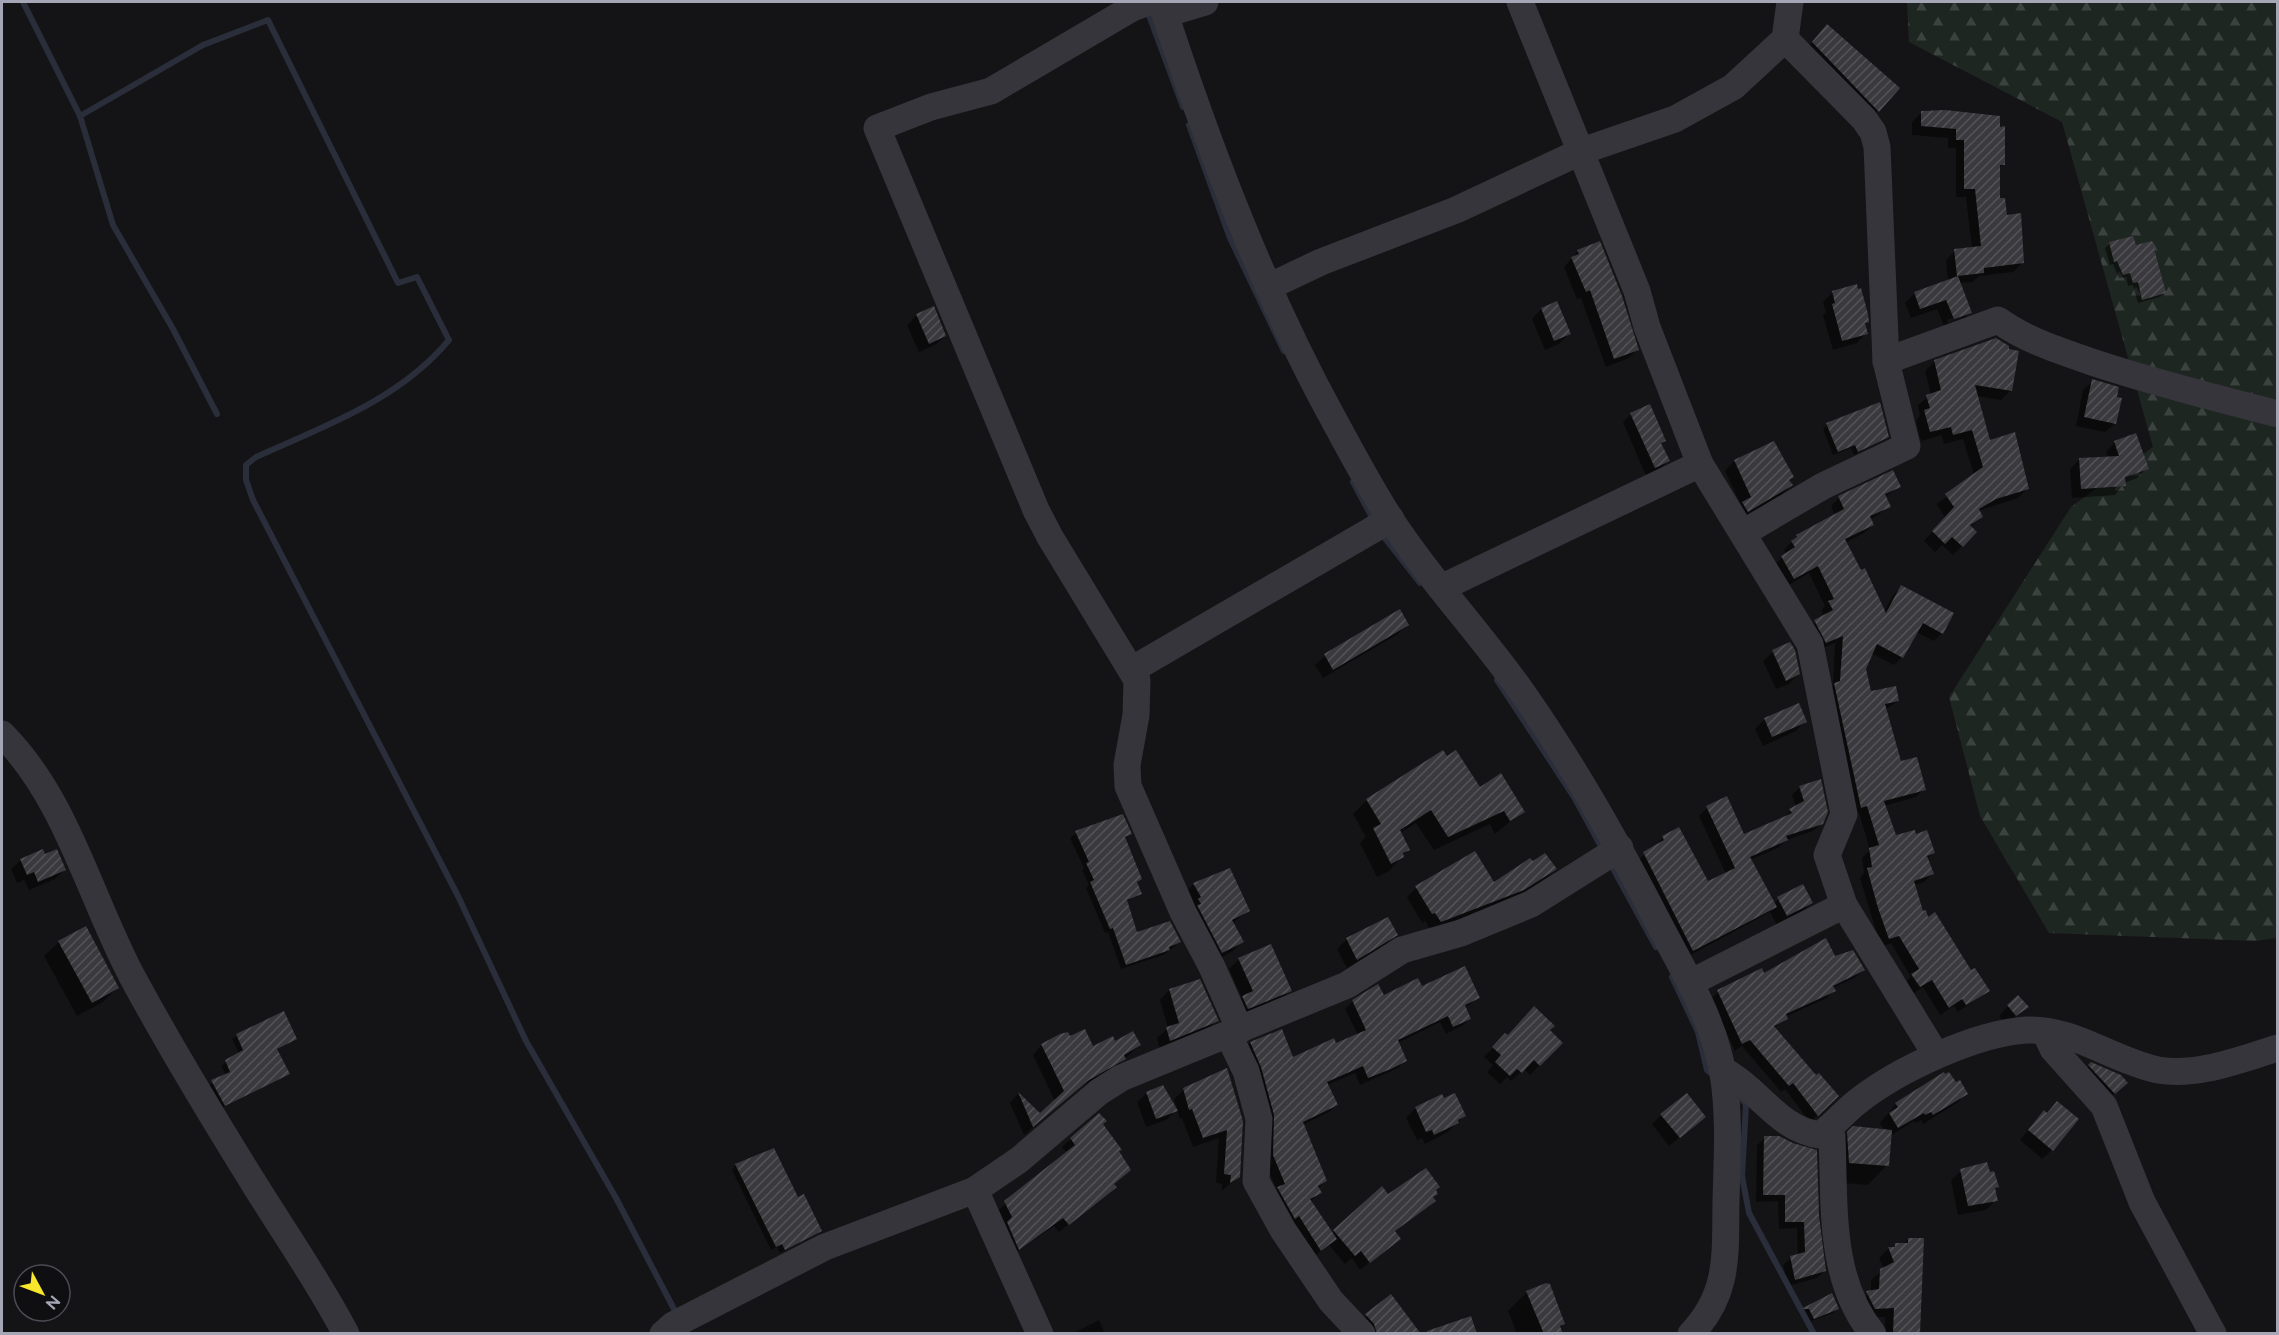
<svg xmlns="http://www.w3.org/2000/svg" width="2279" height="1335" viewBox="0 0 2279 1335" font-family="Raleway,sans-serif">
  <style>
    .forest { fill: url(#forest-firs) }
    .shadow { fill: #0007; fill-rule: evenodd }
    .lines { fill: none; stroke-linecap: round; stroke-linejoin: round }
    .stream { stroke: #2a2e3a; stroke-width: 6 }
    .building { fill: url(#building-hatch) }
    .minor { stroke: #35353b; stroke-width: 27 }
  </style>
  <defs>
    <pattern id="forest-firs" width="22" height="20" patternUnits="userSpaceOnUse" patternTransform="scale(1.5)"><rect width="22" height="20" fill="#1e2621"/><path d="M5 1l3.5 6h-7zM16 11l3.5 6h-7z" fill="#3c423f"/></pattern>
    <pattern id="building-hatch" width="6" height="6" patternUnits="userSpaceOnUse" patternTransform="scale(1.5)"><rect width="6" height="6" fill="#39393e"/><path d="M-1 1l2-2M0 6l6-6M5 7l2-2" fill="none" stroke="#535358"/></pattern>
  </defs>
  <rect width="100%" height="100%" fill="#141416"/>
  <path class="forest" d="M1907,2H2277V938L2255,941L2049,933L1980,816L1949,697L2071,507L2153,447L2062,122L1909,42Z"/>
  <g class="shadow">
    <path d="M1820,33L1878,111L1871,118L1806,50Z"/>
    <path d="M1944,112L2004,164L1998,169V200L2022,263L2013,272L1979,276L1973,282L1959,283L1970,312L1961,322L1945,328L1937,309L1911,318L1905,303L1915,293L1948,281L1946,260L1955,251L1972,249L1966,197H1956V148H1948V138L1912,135V122L1921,113ZM1961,315V318L1948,323L1947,320Z"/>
    <path d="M2110,244L2135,247L2165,293L2160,297L2138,303L2133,285L2128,286L2126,277L2119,278L2113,264L2110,265L2105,248Z"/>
    <path d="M1578,251L1637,350L1629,358L1606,367L1581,298L1577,299L1564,267Z"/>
    <path d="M1833,292L1867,322L1864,325L1866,333L1857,343L1833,350L1823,315L1826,312L1823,302Z"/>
    <path d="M1556,303L1569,334L1559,344L1545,350L1532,319L1541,309Z"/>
    <path d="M917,315L945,336L935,345L919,352L907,325Z"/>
    <path d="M1996,339L2011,390L2001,400L1977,396L1989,442L2027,489L2018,498L1978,511L1982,517L1970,527L1975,533L1953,555L1942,545L1935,552L1924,541L1945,518L1937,504L1974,475L1963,439L1944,444L1942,435L1921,441L1916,421L1920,416L1918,405L1931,395L1925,371L1934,362Z"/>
    <path d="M2093,381L2115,423L2105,432L2076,426L2083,390Z"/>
    <path d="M1631,414L1664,441L1661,445L1668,461L1660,469L1646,476L1623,422Z"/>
    <path d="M1827,425L1887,437L1854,455L1851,448L1833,455L1823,429Z"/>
    <path d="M2115,442L2147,468L2137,478L2124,483L2115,495L2072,498L2070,469L2079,460L2108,458L2106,452Z"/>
    <path d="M1773,443L1791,485L1781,495L1738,520L1741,505L1725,471L1734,461Z"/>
    <path d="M1899,486L1885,497L1889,507L1870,520L1873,525L1864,533L1845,543L1884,612L1893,595L1901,587L1942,633L1934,641L1916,632L1902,657L1894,665L1871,653L1864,669L1870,693L1898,701L1885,710L1900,763L1924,789L1916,797L1884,806L1895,837L1933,853L1927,859L1932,874L1924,882L1914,885L1922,913L1988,990L1958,1012L1954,1006L1940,1015L1923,987L1911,995L1904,983L1911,977L1891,943L1881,947L1860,878L1864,873L1862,858L1870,850L1859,813L1853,815L1826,693L1833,686L1835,643L1817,650L1806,629L1824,616L1821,611L1825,606L1809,573L1787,586L1774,565L1786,554L1784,550L1797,536L1835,515L1831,506L1839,498Z"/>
    <path d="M1400,611L1407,624L1398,634L1323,678L1315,665L1325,656Z"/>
    <path d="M1773,652L1798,674L1789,684L1776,689L1763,661Z"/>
    <path d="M1765,719L1805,721L1796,731L1763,746L1755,729Z"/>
    <path d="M1800,787L1822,823L1813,831L1786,840L1778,848L1750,860L1773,903L1803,886L1811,903L1802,912L1777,925L1770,912L1685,958L1636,861L1655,847L1663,837L1678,829L1707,883L1726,874L1699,816L1707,808L1744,836L1782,818L1796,807L1792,795Z"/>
    <path d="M1480,789L1523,811L1495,834L1490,824L1434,850L1416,823L1400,833L1408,850L1389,871L1377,877L1360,843L1366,837L1353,814L1367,800Z"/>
    <path d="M1076,833L1130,834L1125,839L1141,879L1136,884L1140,894L1126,902L1137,934L1179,942L1174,947L1163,955L1121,969L1108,932L1105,933L1086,888L1089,885L1082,870L1084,868L1070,838Z"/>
    <path d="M44,856L64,870L55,879L29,890L24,880L17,883L11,869L21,860Z"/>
    <path d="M1532,864L1555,869L1546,878L1513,899L1431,931L1425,921L1422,923L1407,897L1416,888L1493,884Z"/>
    <path d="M1194,884L1248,910L1233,923L1242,941L1233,951L1213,962L1185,893Z"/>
    <path d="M1396,935L1386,944L1347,968L1337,949L1347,939Z"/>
    <path d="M59,942L118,987L103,1002L77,1016L44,956Z"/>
    <path d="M1835,958L1863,970L1856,977L1833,988L1827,998L1785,1017L1774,1029L1816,1077L1837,1096L1810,1122L1785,1089L1781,1092L1742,1046L1735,1051L1711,999L1718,992L1763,975Z"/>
    <path d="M1239,959L1290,990L1280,1000L1238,1017L1233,1007L1242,998L1229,969Z"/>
    <path d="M1199,981L1217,1020L1207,1030L1160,1049L1157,1038L1168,1028L1160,1000L1169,990Z"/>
    <path d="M1421,988L1478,998L1465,1008L1470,1019L1462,1026L1446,1034L1440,1022L1398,1043L1405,1061L1398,1068L1360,1085L1355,1073L1327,1085L1337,1105L1329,1112L1303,1125L1326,1181L1318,1189L1320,1193L1310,1202L1331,1233L1382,1188L1388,1196L1435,1191L1432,1198L1434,1201L1394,1232L1399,1239L1360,1270L1352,1258L1345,1264L1329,1245L1313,1257L1271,1196L1277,1190L1266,1164L1243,1051L1250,1043L1281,1031L1292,1059L1335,1045L1358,1035L1345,1009L1353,1001Z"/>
    <path d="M2008,1006L2027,1007L2006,1024L1999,1016Z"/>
    <path d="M283,1013L295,1039L276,1050L288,1074L220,1109L208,1086L226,1075L221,1066L239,1054L232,1039Z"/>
    <path d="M1548,1030L1561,1043L1530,1075L1524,1069L1511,1081L1507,1077L1500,1084L1487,1072L1493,1065L1484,1057L1505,1035Z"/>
    <path d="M1070,1038L1092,1048L1114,1043L1140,1045L1115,1068L1079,1088L1024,1135L1010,1103L1018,1094L1040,1115L1055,1101L1033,1055L1043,1043Z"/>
    <path d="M2091,1064L2116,1092L2104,1103L2080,1075Z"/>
    <path d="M1215,1077L1239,1176L1222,1191V1184L1216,1183L1219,1138L1193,1147L1182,1118L1180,1119L1174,1099L1184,1090Z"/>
    <path d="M1147,1093L1176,1111L1166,1120L1146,1127L1137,1102Z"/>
    <path d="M1966,1094L1957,1103L1923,1124L1921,1120L1916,1123L1914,1121L1890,1136L1887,1165L1868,1185L1830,1182L1828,1154L1854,1128L1885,1131L1880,1123L1896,1104Z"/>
    <path d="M1444,1100L1464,1116L1448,1132L1425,1144L1422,1138L1417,1140L1406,1118L1416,1108Z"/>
    <path d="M2047,1114L2052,1150L2042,1159L2020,1140L2035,1122Z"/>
    <path d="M1661,1115L1704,1117L1669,1146L1652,1124Z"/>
    <path d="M1102,1124L1118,1152L1113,1185L1115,1187L1059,1232L1054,1226L1010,1257L997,1211L1067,1153L1062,1147L1071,1139Z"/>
    <path d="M1765,1138L1817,1216L1825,1271L1817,1278L1788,1286L1783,1265L1791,1258L1798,1256L1797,1228L1779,1229L1778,1201L1756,1202L1757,1145Z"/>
    <path d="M736,1165L797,1199L820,1231L780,1253L777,1247L771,1250L732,1170Z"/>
    <path d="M1961,1171L1997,1187L1994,1190L1996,1200L1986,1210L1958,1215L1951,1180Z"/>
    <path d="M1908,1239L1918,1334H1885V1317H1865L1858,1302L1871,1292V1280L1884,1269L1879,1258L1889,1248L1903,1245Z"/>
    <path d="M1527,1292L1564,1324L1554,1334H1517L1508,1311Z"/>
    <path d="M1831,1295L1838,1308L1833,1313L1809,1322L1805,1312H1799Z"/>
    <path d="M1391,1297L1419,1334H1369L1360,1321Z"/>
    <path d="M1099,1320L1105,1334H1072Z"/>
  </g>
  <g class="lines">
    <g class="stream">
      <path d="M23,2L80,116L113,225L173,329L217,414"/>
      <path d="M1147,10L1183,107"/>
      <path d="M80,116L203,45L268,20L398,283L417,277L449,340C399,400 325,426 256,457L246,465V480L253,500L458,896L526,1041L616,1198L675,1311"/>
      <path d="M1189,125L1230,238L1284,351"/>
      <path d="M1353,482L1374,521"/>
      <path d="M1380,532L1420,583"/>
      <path d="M1497,680L1574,797L1603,850"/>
      <path d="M1609,861L1656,947"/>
      <path d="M1672,977L1698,1032L1707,1070L1715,1077"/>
      <path d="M1741,1099L1746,1104L1742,1176L1749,1213L1814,1334"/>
    </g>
  </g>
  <g class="building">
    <path d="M1827,24L1900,88L1879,112L1812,42Z"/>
    <path d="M1945,110L2000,116V127L2005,126V165H2000V198H2005L2007,215L2021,213L2024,263L1984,268V273L1957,276L1954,249L1981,246L1975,189H1964V140H1956V129L1921,126V111Z"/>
    <path d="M2133,236L2136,245L2152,241L2166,293L2142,300L2138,282L2133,283L2130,273L2123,275L2117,261L2114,262L2109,242Z"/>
    <path d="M1600,241L1622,296L1639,350L1614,359L1590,290L1586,292L1571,257L1579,254L1577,250Z"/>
    <path d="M1958,276L1972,313L1954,319L1946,300L1920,309L1914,292Z"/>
    <path d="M1857,284L1858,289L1861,288L1868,314L1869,322L1865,323L1868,334L1842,341L1832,304L1835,303L1832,291Z"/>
    <path d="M1557,301L1571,334L1554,341L1541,308Z"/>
    <path d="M934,306L946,336L929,344L916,314Z"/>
    <path d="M1996,338L2009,346V349L2019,351L2012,391L1975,385L1990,440L2015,432L2029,489L1996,499L1979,509L1983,517L1970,525L1977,532L1963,547L1952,537L1945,544L1932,531L1954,507L1945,494L1983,467L1972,430L1953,435L1951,427L1930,432L1924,410L1930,408L1926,395L1941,390L1934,360Z"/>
    <path d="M2092,379L2119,387L2117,397L2122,398L2116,424L2084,417Z"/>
    <path d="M1880,402L1889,437L1858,452L1855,445L1838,452L1826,423Z"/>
    <path d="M1650,404L1666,441L1661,443L1670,461L1655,468L1630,413Z"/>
    <path d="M2136,433L2149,469L2125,477L2126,486L2081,489L2079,458L2119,456L2114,441Z"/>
    <path d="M1774,441L1794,477L1789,480L1793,485L1748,512L1742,502L1751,497L1734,460Z"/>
    <path d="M1893,470L1901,487L1885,494L1891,507L1870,516L1874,525L1845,539L1861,570L1865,568L1886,613L1901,585L1954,613L1943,634L1923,623L1903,658L1877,644L1866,669L1871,691L1896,686L1899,701L1885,704L1901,761L1917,757L1926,790L1884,801L1896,835L1915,830L1916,834L1927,830L1935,853L1927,856L1934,874L1914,881L1923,911L1926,910L1928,917L1935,912L1971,970L1975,968L1990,991L1966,1005L1962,999L1949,1008L1932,980L1920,987L1911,974L1919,969L1899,936L1889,939L1878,908L1867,868L1872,867L1869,848L1879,845L1867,806L1861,808L1834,683L1840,681L1843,636L1826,643L1814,620L1833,610L1828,601L1834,599L1818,566L1794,579L1781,556L1795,547L1791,541L1797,537L1796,535L1844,509L1838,496Z"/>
    <path d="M1400,609L1409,625L1333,670L1324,654Z"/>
    <path d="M1790,642L1795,650L1800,674L1786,681L1772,650Z"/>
    <path d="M1799,703L1807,722L1772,737L1764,718Z"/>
    <path d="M1443,750L1447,756L1456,750L1480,787L1501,773L1525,812L1510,821L1504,811L1448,837L1431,810L1400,830L1410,850L1403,853L1404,857L1391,864L1373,828L1381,824L1366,799Z"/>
    <path d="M1821,779L1828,812L1823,824L1786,836L1788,840L1750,857L1777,907L1693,951L1643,852L1664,840L1662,836L1679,827L1708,881L1735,868L1706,806L1727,796L1744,834L1792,813L1789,809L1804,801L1799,786Z"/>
    <path d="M1123,814L1132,834L1125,837L1142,879L1137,882L1142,894L1127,900L1137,932L1170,921L1181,942L1169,947L1170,950L1126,965L1113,928L1110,929L1090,882L1094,880L1086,863L1089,862L1075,831Z"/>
    <path d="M43,849L45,854L57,849L66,870L38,882L34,872L27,875L20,859Z"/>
    <path d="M1475,851L1494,882L1530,858L1533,861L1545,853L1557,869L1524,890L1441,922L1435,913L1432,914L1415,886Z"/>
    <path d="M1230,868L1250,911L1232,920L1244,942L1222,953L1197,905L1201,904L1198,899L1201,897L1193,883Z"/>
    <path d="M1803,884L1813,903L1787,916L1777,897Z"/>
    <path d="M1388,917L1398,935L1357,960L1346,938Z"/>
    <path d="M86,926L119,988L92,1003L58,941Z"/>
    <path d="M1826,938L1835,956L1853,950L1865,970L1833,986L1836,991L1786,1014L1788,1019L1774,1026L1816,1075L1819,1073L1839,1096L1818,1116L1793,1083L1789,1086L1750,1040L1742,1044L1717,990L1762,968L1764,973Z"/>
    <path d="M1271,944L1292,991L1248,1009L1242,996L1253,991L1238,958Z"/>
    <path d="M1465,966L1480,998L1465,1005L1471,1019L1453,1027L1448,1016L1398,1040L1407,1061L1391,1069L1368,1078L1363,1066L1327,1082L1338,1105L1303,1122L1327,1181L1318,1186L1322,1193L1310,1199L1337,1239L1321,1251L1299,1216L1295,1219L1277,1187L1285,1184L1273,1155L1274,1115L1261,1067L1250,1042L1282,1029L1293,1057L1334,1038L1336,1043L1366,1030L1352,1000L1378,984L1384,995L1418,978L1422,986Z"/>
    <path d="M1200,979L1219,1021L1170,1041L1166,1027L1179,1023L1169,989Z"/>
    <path d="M2018,995L2029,1007L2016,1016L2007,1005Z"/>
    <path d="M1534,1006L1555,1026L1550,1030L1563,1043L1540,1066L1534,1060L1522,1073L1517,1069L1510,1076L1495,1062L1501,1055L1492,1047L1505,1033L1508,1035Z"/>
    <path d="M284,1011L297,1039L277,1049L290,1074L225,1106L211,1080L230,1072L225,1060L243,1050L236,1034Z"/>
    <path d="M1085,1029L1093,1046L1113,1036L1115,1041L1133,1031L1141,1045L1124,1055L1126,1059L1089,1080L1033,1127L1018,1092L1040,1113L1064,1091L1041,1044L1060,1034L1068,1032L1070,1036Z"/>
    <path d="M2091,1062L2121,1075L2128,1083L2115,1094L2088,1065Z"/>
    <path d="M1227,1068L1243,1121L1240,1177L1230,1183L1231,1175L1224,1174L1227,1130L1203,1138L1192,1109L1189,1110L1183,1088Z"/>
    <path d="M1944,1072L1945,1074L1949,1072L1956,1082L1960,1080L1968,1094L1933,1115L1931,1112L1925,1115L1924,1113L1898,1128L1889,1113L1898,1107L1895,1103Z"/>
    <path d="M1163,1085L1178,1111L1156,1119L1146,1092Z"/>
    <path d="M1455,1093L1466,1116L1458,1120L1459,1123L1434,1135L1432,1130L1426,1132L1415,1107L1442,1094L1444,1098Z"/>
    <path d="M1687,1093L1706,1117L1680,1138L1660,1114Z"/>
    <path d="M2057,1101L2079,1119L2053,1151L2028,1130L2044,1110L2047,1113Z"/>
    <path d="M1099,1113L1107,1121L1103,1124L1122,1150L1119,1151L1131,1170L1114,1184L1117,1187L1069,1225L1063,1218L1019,1250L1007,1222L1012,1217L1004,1201L1075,1145L1070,1138Z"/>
    <path d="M1853,1126L1892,1130L1889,1166L1849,1163L1847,1132Z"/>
    <path d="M1764,1136H1779L1793,1143L1817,1150L1819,1216L1826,1271L1795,1280L1790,1256L1805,1252L1804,1222H1785V1195H1763Z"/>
    <path d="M774,1148L798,1197L804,1194L822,1231L785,1250L782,1244L776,1247L735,1164Z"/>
    <path d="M1987,1162L1990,1172L1994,1171L1999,1187L1995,1188L1998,1201L1968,1206L1960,1169Z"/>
    <path d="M1426,1168L1440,1187L1436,1190L1438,1194L1433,1197L1436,1201L1395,1231L1401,1239L1370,1263L1361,1251L1355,1256L1333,1230L1382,1186L1388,1194Z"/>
    <path d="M1908,1238H1924L1920,1334H1893L1894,1308L1875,1309L1866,1291L1879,1289L1880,1269L1894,1262L1888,1247H1895V1243H1908Z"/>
    <path d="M1546,1283L1550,1284L1565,1324L1560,1326L1563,1334H1544L1526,1291Z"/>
    <path d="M1832,1293L1839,1309L1814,1319L1809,1309H1801Z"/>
    <path d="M1391,1294L1421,1334H1377L1374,1324L1365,1314Z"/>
    <path d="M1471,1316L1477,1334H1427V1331Z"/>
  </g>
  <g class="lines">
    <g class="minor">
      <path d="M1149,2L1132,8L991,91L931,107L877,128L1036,510L1050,537L1137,680L1136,715L1127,765L1128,786L1183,912L1212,967L1240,1030"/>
      <path d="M1161,2C1208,146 1262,289 1335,422C1353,455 1371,489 1391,520C1430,580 1480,633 1522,692C1574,766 1618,844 1659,924C1684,972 1714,1020 1723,1074C1730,1115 1727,1160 1726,1201C1725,1254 1730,1293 1691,1334"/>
      <path d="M1520,2L1637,291L1647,327L1700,464L1810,644L1844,814L1827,855L1844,905L1936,1055"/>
      <path d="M1165,14L1205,2"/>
      <path d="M1785,39L1864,119L1873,132L1877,147L1886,361"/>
      <path d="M1268,287L1321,262L1456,210L1582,151L1675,119L1733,87L1785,39L1790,2"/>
      <path d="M1743,533L1823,486L1907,446L1886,361L1998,320C2027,341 2061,351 2095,363C2155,383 2216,398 2278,414"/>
      <path d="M1441,588L1700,464"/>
      <path d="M1133,669L1391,519"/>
      <path d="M2,734C68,800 90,899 134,980C173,1052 215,1121 258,1190C288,1238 320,1284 346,1334"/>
      <path d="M1690,983L1844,905"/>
      <path d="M2045,1032L2053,1049L2104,1106L2142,1202L2213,1334"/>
      <path d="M1229,1036L1246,1071L1259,1119L1256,1181L1283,1230L1331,1301L1362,1334"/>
      <path d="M1722,1069C1731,1075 1741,1081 1749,1089C1771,1108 1789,1131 1820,1135C1834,1125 1844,1112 1857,1102C1897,1070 1976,1033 2027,1030C2073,1028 2114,1061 2158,1070C2197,1077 2241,1059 2278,1048"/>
      <path d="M1829,1128L1832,1137C1835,1204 1828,1279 1873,1334"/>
      <path d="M975,1190L1040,1334"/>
      <path d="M663,1334L673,1325L825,1247L975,1190L1019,1160L1099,1092L1121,1078L1347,985L1402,950L1461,933L1531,904L1620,848"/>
    </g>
  </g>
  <rect width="2279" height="1335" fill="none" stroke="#a5a6b6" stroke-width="6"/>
  <g transform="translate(42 1293) rotate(131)"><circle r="28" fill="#0f0f11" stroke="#4b4b53" stroke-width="1.5"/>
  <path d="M0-4.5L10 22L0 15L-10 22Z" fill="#f7e62b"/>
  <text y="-9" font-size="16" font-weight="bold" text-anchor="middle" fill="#a5a6b6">N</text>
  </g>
</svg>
